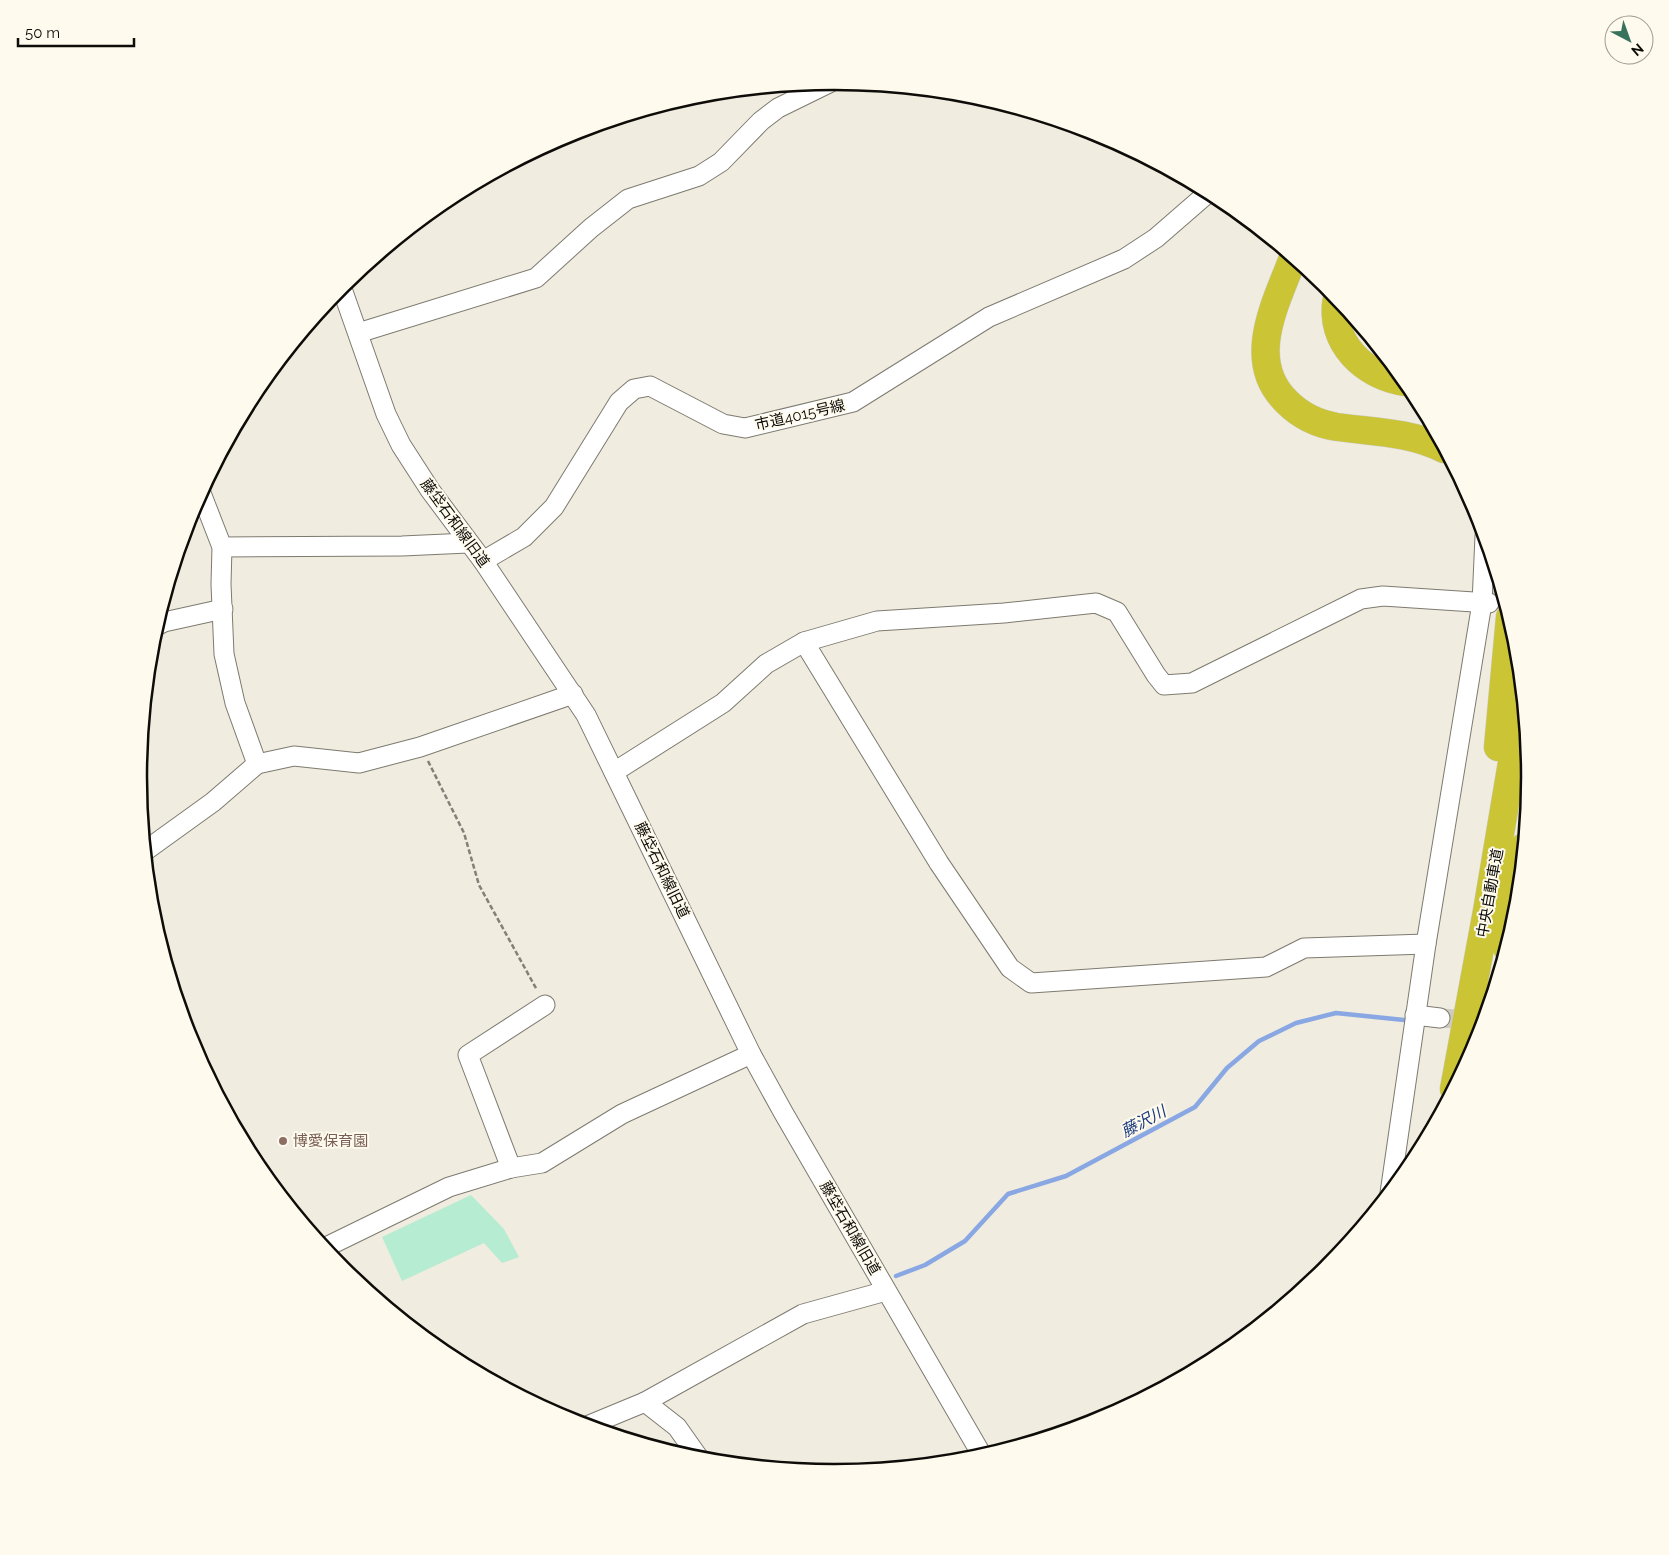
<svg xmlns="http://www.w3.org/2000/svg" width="1669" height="1555" viewBox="0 0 1669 1555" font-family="Raleway,'Noto Sans JP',sans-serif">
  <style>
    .green { fill: #b6ecd1 }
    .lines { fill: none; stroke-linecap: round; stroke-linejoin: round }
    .stream { stroke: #88a7e3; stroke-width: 4.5 }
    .minor-tunnel { stroke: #cecac0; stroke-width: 19; stroke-dasharray: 19 9; stroke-linecap: butt }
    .minor-casing { stroke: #7d7a6f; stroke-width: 21 }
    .highway-casing { stroke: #cfcece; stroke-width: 29 }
    .path { stroke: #838078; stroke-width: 2.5; stroke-dasharray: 5 2.5; stroke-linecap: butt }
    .minor { stroke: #fff; stroke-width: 19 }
    .highway { stroke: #cbc434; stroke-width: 28 }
    .education-dot { fill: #8d6e63; stroke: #fefaed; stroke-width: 2 }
    .labels { text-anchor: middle; stroke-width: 4; stroke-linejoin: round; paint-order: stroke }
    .street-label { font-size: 15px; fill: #0d0c08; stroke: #fefaed }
    .education-label { font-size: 15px; fill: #785e54; stroke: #fefaed; text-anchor: start }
    .water-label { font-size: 16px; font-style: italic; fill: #18397f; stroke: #fefaed }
    .rim { fill: none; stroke: #0d0c08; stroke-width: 2.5 }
  </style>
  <rect width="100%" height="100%" fill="#f0ece0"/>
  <path class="green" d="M471,1195L504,1229L519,1257L502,1263L484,1243L402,1281L382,1237Z"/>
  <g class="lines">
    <path class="stream" d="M896,1276L925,1265L965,1241L1008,1194L1066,1176L1195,1107L1227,1068L1259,1041L1296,1023L1336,1013L1404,1020"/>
    <g class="minor-tunnel">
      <path d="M1489,603L1504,596"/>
      <path d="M1440,1018L1485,1021"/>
    </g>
    <g class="minor-casing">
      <g id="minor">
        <path d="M341,286L386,414L401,445L430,490L483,561L586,715L751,1054L783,1112L983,1457"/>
        <path d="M358,333L536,278L591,228L628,199L699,176L721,162L761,121L778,108L831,82"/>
        <path d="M201,493L222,547L221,584L224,654L235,703L257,764"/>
        <path d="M222,547L402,546L468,543"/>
        <path d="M483,561L524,537L554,507L619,402L634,389L650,386L723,424L745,428L853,402L989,317L1124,259L1156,238L1209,192"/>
        <path d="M156,626L164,622L223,609"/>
        <path d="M804,642L939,863L1010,968L1031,983L1266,967L1304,948L1426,944"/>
        <path d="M614,772L723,703L766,664L804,642L877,621L1004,613L1096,603L1117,612L1156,675L1164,685L1192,683L1361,599L1383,596L1489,603"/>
        <path d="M145,851L213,802L257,764L294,756L359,763L420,747L573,694"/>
        <path d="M1415,1015L1440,1018"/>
        <path d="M511,1168L468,1055L545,1005"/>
        <path d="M1390,1193L1426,944L1482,603L1485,536"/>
        <path d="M324,1248L449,1187L511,1168L542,1163L622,1114L751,1054"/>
        <path d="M645,1402L677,1427L701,1461"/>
        <path d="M587,1426L645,1402L803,1314L886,1291"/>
      </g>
    </g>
    <g class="highway-casing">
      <g id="highway">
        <path d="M1293,258C1276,303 1244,361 1287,402C1301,416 1318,424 1337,427C1374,432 1410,432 1444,449"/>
        <path d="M1337,298C1328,342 1365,377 1406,382"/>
        <path d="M1498,747L1510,617"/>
        <path d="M1507,948L1524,847"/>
        <path d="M1454,1089L1487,911L1523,697"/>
      </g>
    </g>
    <path class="path" d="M428,761L464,833L479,885L537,990"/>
    <use href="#minor" class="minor"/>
    <use href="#highway" class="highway"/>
  </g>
  <circle class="education-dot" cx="283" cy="1141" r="5"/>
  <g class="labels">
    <g class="street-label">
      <text transform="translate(800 415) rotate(-13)" y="5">市道4015号線</text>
      <text transform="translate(455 523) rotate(54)" y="5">藤垈石和線旧道</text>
      <text transform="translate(662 870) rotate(64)" y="5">藤垈石和線旧道</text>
      <text transform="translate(1490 893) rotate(-80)" y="5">中央自動車道</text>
      <text transform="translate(850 1228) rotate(60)" y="5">藤垈石和線旧道</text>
    </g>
    <g class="education-label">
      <text x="293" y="1146">博愛保育園</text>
    </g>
    <g class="water-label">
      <text transform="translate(1143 1121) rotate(-28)" y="6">藤沢川</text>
    </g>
  </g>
  <path d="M0 0H1669V1555H0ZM147 777a687 687 0 1 1 1374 0a687 687 0 1 1-1374 0Z" fill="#fefaed" fill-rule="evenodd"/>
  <path class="rim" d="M147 777a687 687 0 1 1 1374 0a687 687 0 1 1-1374 0Z"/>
  <g transform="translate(1629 40) rotate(139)"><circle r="24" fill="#fefaed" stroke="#9e9b91"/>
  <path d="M0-4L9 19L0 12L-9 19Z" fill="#37725c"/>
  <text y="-8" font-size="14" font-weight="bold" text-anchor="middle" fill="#0d0c08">N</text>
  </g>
  <path d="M18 38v8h116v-8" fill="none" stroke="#0d0c08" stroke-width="2.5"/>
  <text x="25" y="38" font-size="15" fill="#0d0c08" stroke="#fefaed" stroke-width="4" paint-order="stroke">50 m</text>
</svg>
